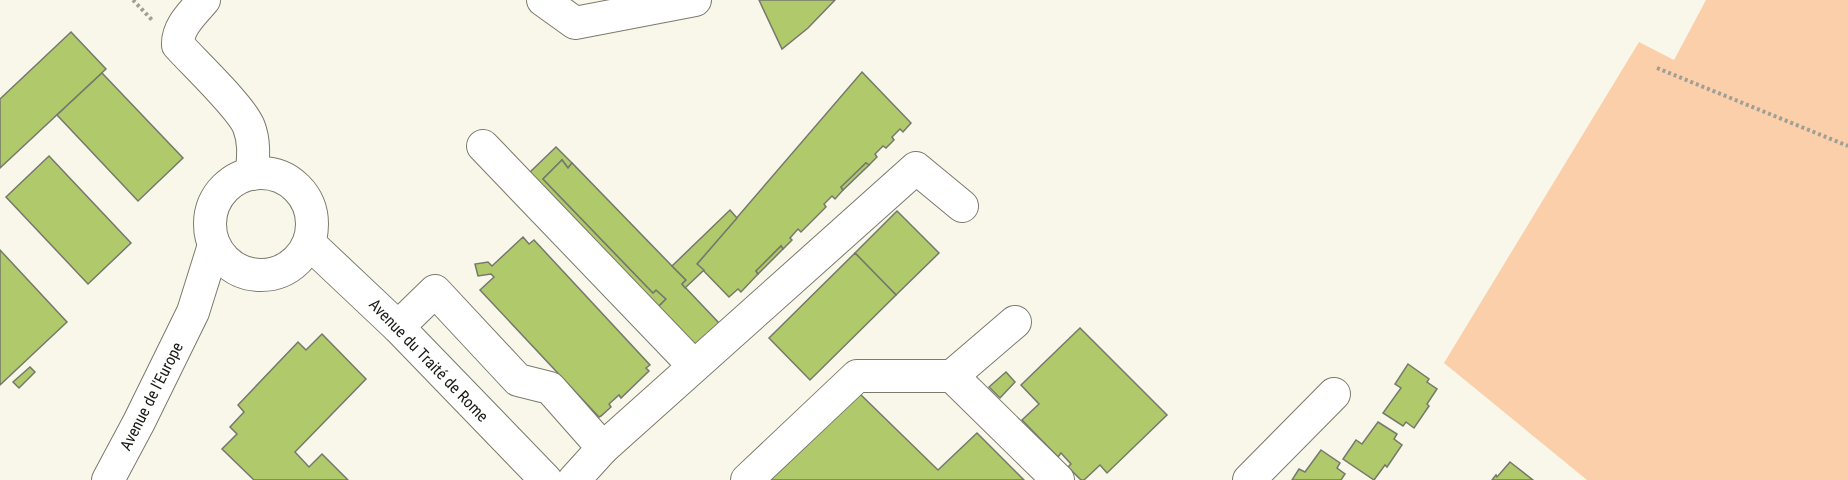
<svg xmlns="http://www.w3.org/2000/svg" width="1848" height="480" viewBox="0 0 1848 480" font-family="'Roboto Condensed',sans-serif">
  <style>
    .green { fill: #fbcfaa }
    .building { fill: #afc96b; stroke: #75796c; stroke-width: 1.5 }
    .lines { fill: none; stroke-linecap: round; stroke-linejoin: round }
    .minor-casing { stroke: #7b7a6d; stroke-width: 34 }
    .path { stroke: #9f9f94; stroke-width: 4; stroke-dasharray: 3 3; stroke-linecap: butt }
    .minor { stroke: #fff; stroke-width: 32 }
    .labels { text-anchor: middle; stroke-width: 5; stroke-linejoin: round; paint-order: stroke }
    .street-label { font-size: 16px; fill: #1a1a15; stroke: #fff }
  </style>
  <rect width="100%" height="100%" fill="#f8f7e9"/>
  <path class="green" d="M1706,0H1848V480H1587L1444,363L1639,42L1674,60Z"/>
  <g class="building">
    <path d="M759,0H835L808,28L782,49Z"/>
    <path d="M71,32L106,69L0,168V99Z"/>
    <path d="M862,72L911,123L903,132L900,129L892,137L894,140L886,148L883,146L875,154L877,157L869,165L866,163L841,187L843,190L835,199L832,196L824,204L826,207L801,232L798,229L790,238L792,240L783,249L781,246L756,271L758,274L741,292L738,289L729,297L697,264Z"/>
    <path d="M102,73L183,158L138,201L57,115Z"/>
    <path d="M556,147L572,163L568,168L562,160L543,179L653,293L656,290L666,299L658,307L529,173Z"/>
    <path d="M49,156L131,243L88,284L6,197Z"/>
    <path d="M562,160L568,168L572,163L672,266L686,280L682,284L719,323L695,345L658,307L666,299L656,290L653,293L543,179Z"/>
    <path d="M866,163L869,165L843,190L841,187Z"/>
    <path d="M730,210L737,218L697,264L704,270L685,288L682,284L686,280L672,266Z"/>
    <path d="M897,211L939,253L896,295L855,253Z"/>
    <path d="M523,237L529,244L534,240L650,365L646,368L649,371L621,398L619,395L609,404L611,407L601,416L599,417L480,290L494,277L491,274L478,276L475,264L488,262L492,266Z"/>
    <path d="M781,246L783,249L758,274L756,271Z"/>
    <path d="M0,250L67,322L0,385Z"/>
    <path d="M855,253L896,295L810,380L769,338Z"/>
    <path d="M1080,328L1167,415L1107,473L1100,465L1084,480H1081L1068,467L1071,464L1061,453L1058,457L1022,420L1039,404L1021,385Z"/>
    <path d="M322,334L366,379L295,452L309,467L322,454L348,480H254L222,449L237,434L230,427L244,412L238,405L298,342L306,350Z"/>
    <path d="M1408,364L1429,379L1427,382L1437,389L1427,404L1429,406L1414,428L1406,422L1403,426L1383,413L1401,388L1395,384Z"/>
    <path d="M30,367L35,372L19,388L13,382Z"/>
    <path d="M1006,372L1015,382L1000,398L989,387Z"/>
    <path d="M859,393L938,470L977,433L1024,480H769Z"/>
    <path d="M1378,422L1397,434L1394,439L1402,445L1387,467L1385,465L1374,480L1343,459L1356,440L1362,444Z"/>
    <path d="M1321,450L1340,463L1337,468L1345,474L1341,480H1292L1299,469L1305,472Z"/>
    <path d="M1510,462L1533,480H1492L1496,475L1497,477Z"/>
  </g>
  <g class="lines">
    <g class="minor-casing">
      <g id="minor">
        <path d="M204,0C193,13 177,27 178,45C194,63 242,108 249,127C255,143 253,157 252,174"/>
        <path d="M543,0L575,23L695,0"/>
        <path d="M483,146L694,366"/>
        <circle cx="261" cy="224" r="51"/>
        <path d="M309,243L398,327L546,480"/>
        <path d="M398,327L435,291L518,380L550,388L603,448L574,480"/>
        <path d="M952,376L1058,480"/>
        <path d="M603,448L916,168L962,206"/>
        <path d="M108,480L139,422L193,312L214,245"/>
        <path d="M747,480L857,376H952L1015,322"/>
        <path d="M1249,480L1334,394"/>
      </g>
    </g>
    <g class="path">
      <path d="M133,0L153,21"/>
      <path d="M1657,68L1848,146"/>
    </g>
    <use href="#minor" class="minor"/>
  </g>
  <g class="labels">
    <g class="street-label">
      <text transform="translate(429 360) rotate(46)" y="6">Avenue du Traité de Rome</text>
      <text transform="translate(151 396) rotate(-63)" y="6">Avenue de l'Europe</text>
    </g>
  </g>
</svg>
